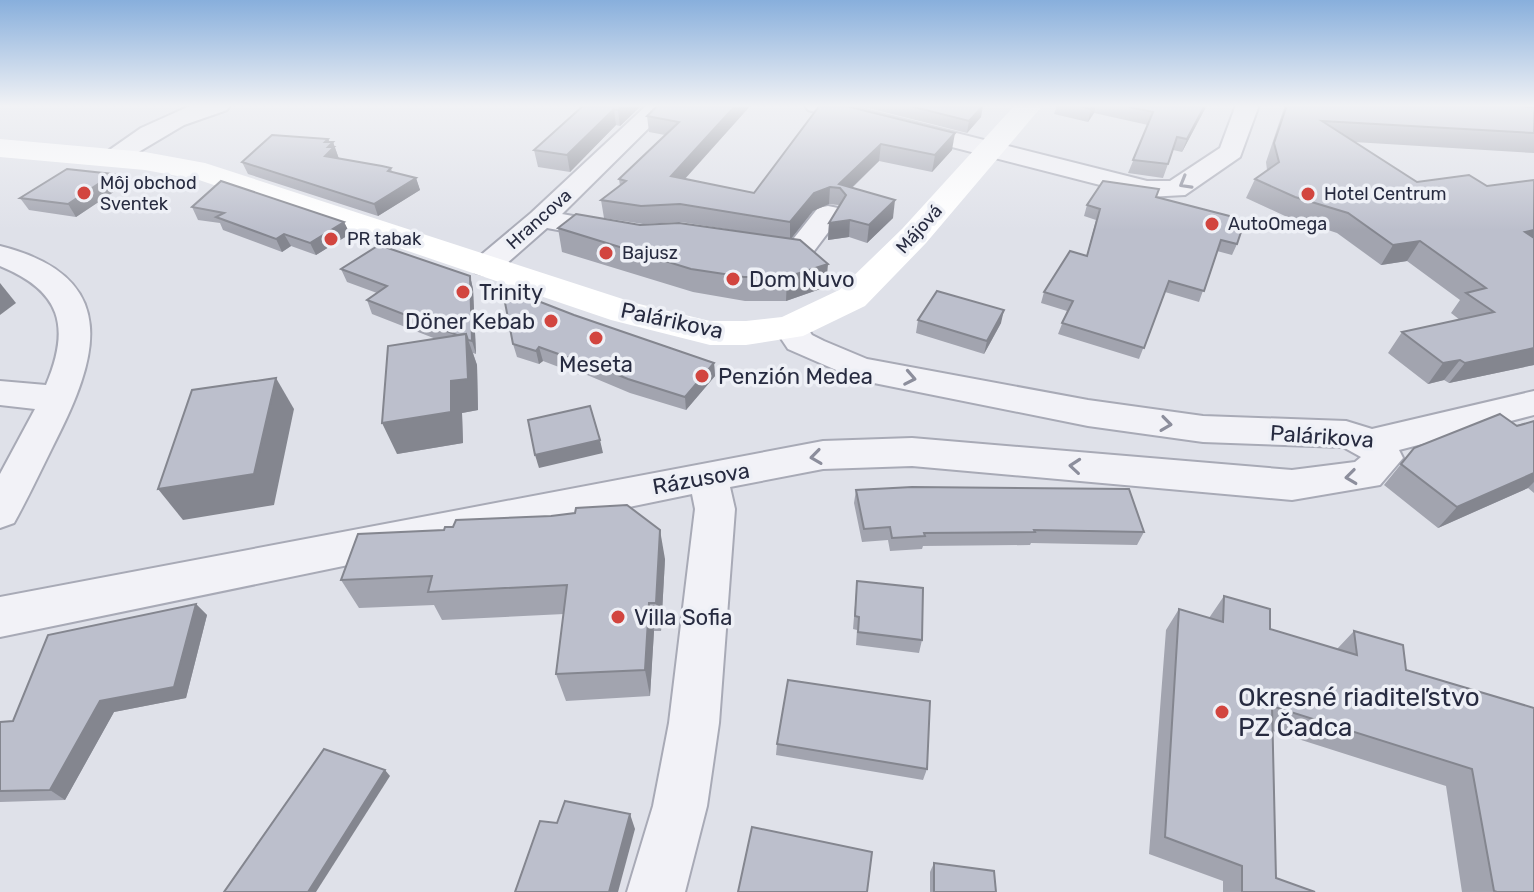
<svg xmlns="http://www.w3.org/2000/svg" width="1534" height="892" viewBox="0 0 1534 892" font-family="Rubik,sans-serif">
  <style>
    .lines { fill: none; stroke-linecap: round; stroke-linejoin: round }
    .street-casing { stroke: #a8aab6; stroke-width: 4 }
    .street { fill: #f2f2f7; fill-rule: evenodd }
    .secondary { fill: #fff; fill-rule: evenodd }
    .wall { fill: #a2a4af }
    .shaded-wall { fill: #84868f }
    .building { fill: #bcbfcc; stroke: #84868f; stroke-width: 2 }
    .oneway { stroke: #8c8e9c }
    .poi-dot { fill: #d2453f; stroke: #eef0f6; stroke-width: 3 }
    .labels { text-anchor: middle; stroke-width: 7; stroke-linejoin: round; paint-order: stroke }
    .far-poi-label { font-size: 18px; fill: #272b40; stroke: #eef0f6; text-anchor: start }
    .far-street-label { font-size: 18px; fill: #272b40; stroke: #eef0f6 }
    .poi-label { font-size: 22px; fill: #272b40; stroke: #eef0f6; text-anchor: start }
    .street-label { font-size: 22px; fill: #272b40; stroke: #eef0f6 }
    .near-poi-label { font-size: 26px; fill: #272b40; stroke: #eef0f6; text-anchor: start }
  </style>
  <rect width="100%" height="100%" fill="#dfe1e9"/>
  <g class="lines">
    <g class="street-casing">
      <g id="street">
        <path d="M192,105H230L227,110L184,125L120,163H102L98,158L141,128Z"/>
        <path d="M647,105H672L562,214L623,225L627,231L623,237L613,240L547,228L497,272L486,275L475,272L471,266L475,260L531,213Z"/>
        <path d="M805,105H845L1147,181H1170L1220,148L1236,105H1259L1240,157L1185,195L1147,197L808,110Z"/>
        <path d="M828,206L838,208L842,214L811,255L785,261L747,254L742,248L747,242L757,239L790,243L818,208Z"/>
        <path d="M0,246C124,277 98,359 53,446C40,472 28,498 14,523L0,528V474L35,409L0,405V381L46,385C71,326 61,291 0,266Z"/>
        <path d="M790,318L802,321L812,335L824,341L867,359L1088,400L1203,416L1346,421L1372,429L1534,391V415L1399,450L1403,458L1380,485L1292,500L912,466L823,469L730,487L735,509L719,723L707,806L685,892H627L653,806L669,723L695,509L692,494L0,637V597L823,441L912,438L1292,470L1355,462L1361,457L1343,447L1203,442L1088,426L859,380L788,349L774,328L778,321Z"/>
      </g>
    </g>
    <use href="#street" class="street"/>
    <path class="secondary" d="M1015,105H1043L926,243L865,306L803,336L746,345H710L611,320L199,180L145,170L0,157V139L145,152L205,163L635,303L710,321H746L782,317L839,290L902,229Z"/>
  </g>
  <g class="wall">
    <path d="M584,105H642L620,126L616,125L570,172L538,167L534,150Z"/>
    <path d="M658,105H751L685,179L754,193L820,105L952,150L932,172L879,161L852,188L893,218L867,243L849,237L828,240L829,223L839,206L838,205L829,204L813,211L791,239L826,287L786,301H745L693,292L562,252L558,228L640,225L751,233L681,222L643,224L604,218L601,200L620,186L619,179L665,135L649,132L647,116Z"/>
    <path d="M981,105V117L967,133L860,106Z"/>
    <path d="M1057,105H1207L1182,152L1173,150L1163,178L1128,173L1148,125L1094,113L1088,122L1054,114Z"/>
    <path d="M1285,105H1525L1526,107H1534V153L1354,142L1417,182L1469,175L1534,365L1449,383L1444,380L1428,384L1388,353L1402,332L1460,320L1451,313L1460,300L1407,261L1381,265L1337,233L1285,216L1246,198L1255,179L1267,170L1266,162Z"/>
    <path d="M330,142H333L339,159L391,168L392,172L416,178L420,190L378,216L248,174L242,162Z"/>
    <path d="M113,174L121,187L76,217L29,210L20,198Z"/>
    <path d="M1156,197L1237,244L1232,255L1217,251L1199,302L1165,292L1139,359L1058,334L1067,311L1041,303L1044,292L1087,255L1096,220L1084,216L1087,205Z"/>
    <path d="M192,207L344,222L350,234L316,255L291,246L282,252L223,230L220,223L198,220Z"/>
    <path d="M341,269L470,276L473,289L476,354L473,353L477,365L478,410L462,413L463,443L397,454L436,339L372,314L367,300L377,293L347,282Z"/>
    <path d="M574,315L714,363L715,376L686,410L630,393L580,372V375L543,361L539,364L517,357L513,344Z"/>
    <path d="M918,320L1001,323L984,354L916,333Z"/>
    <path d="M1534,421V493L1528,488L1438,528L1384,485L1414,448Z"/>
    <path d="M856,490L1144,532L1137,545L1031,543L1030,545L923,546L922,549L890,551L888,540L862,542L854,503Z"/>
    <path d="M665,559L661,631H654L650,696L566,701L556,674L564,614L442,620L434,605L359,608L341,580Z"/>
    <path d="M857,581L922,640L919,653L856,645L857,630L853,629Z"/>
    <path d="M1224,596L1270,629L1337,649L1354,631L1406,670L1534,708V892H1462L1446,786L1273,731L1276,878L1315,892H1223V881L1149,854L1166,630L1179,609L1209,618Z"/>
    <path d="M196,604L207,615L186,698L114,712L65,800L0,802V722L13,721Z"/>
    <path d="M777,744L927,769L923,780L776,755Z"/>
    <path d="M934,863L996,892H930V872Z"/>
  </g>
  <g class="shaded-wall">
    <path d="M623,105H642L620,126L618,110Z"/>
    <path d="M736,105H751L672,193L671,176Z"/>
    <path d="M1094,105H1096L1094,113L1088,122L1091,109Z"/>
    <path d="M1205,105H1207L1182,152L1187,139Z"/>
    <path d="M983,106L981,117L967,133L969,121Z"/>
    <path d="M614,109L616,125L570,172L567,155Z"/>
    <path d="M955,133L952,150L932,172L935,155Z"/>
    <path d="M328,139L331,144L333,142L339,159L325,156V142Z"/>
    <path d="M881,144L879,161L845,194L839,184Z"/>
    <path d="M113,174L121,187L76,217L68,204Z"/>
    <path d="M416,178L420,190L378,216L374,204Z"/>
    <path d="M830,187L829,204L813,211L790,240V222L814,193Z"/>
    <path d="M895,200L893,218L867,243L869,225Z"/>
    <path d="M850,220L849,237L828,240L829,223Z"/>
    <path d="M344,222L350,234L316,255L310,243Z"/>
    <path d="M1534,230V248L1525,232Z"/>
    <path d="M284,234L291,246L282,252L276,239Z"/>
    <path d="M1420,241L1407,261L1381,265L1393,245Z"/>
    <path d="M828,264L826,287L786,301L787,277Z"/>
    <path d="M470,276L473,289L476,354L472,341Z"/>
    <path d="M0,283L16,303L0,315Z"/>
    <path d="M1004,310L1001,323L984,354L987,341Z"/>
    <path d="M466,334L477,365L478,410L462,413L463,443L397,454L382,423L451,381Z"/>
    <path d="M539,347L543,361L539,364L536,351Z"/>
    <path d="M1534,348V365L1449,383L1465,363Z"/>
    <path d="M1460,360L1444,380L1428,384L1443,363Z"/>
    <path d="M714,363L715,376L686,410L685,397Z"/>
    <path d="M276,378L294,409L274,505L183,520L158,489Z"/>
    <path d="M600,440L603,453L539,468L535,455Z"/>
    <path d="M1534,473V482L1528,488L1438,528L1457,507Z"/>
    <path d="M660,530L665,559L661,631L656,603Z"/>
    <path d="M649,603L654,631L650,696L645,670Z"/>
    <path d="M196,604L207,615L186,698L114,712L65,800L50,790L100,701Z"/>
    <path d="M385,770L390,776L316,892H308Z"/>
    <path d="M630,814L635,829L618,892H609Z"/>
  </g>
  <g class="building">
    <path d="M584,105H623L618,110L614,109L567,155L534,150Z"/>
    <path d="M658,105H736L671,176L754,193L820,105H842L955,133L935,155L881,144L839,184L895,200L869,225L850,220L829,223L846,195L840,188L830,187L814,193L790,222L680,204L641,206L601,200L626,181L619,179L679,122L647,116Z"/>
    <path d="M906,105H981L983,106L969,121Z"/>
    <path d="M1074,105H1094L1091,109Z"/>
    <path d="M1120,105H1205L1187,139L1177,137L1168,164L1133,160L1153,112Z"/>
    <path d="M1287,105H1525L1526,107H1534V133L1322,121L1417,182L1469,175L1487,186L1534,180V230L1525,232L1534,238V348L1465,363L1460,360L1443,363L1402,332L1494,312L1466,293L1486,288L1420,241L1393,245L1348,213L1295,197L1255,179L1279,162L1274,143Z"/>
    <path d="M272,135L328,139L325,142H333L328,147H334L325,156L382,166L391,168L388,171L416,178L374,204L242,162Z"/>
    <path d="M67,169L113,174L68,204L20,198Z"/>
    <path d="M221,181L344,222L310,243L284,234L276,239L216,217L224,213L192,207Z"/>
    <path d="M1103,181L1159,189L1156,197L1245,220L1237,244L1221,240L1204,291L1169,281L1144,348L1062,323L1073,301L1044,292L1070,251L1087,256L1100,209L1087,205Z"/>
    <path d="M576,214L640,225L679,223L800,240L828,264L787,277H744L691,269L558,228Z"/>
    <path d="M379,245L470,276L472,341L468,340L466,334L457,335L367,300L387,286L341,269Z"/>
    <path d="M502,287L574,315L714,363L685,397L628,379L577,358L578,361L539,347L536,351L513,344Z"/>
    <path d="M937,291L1004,310L987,341L918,320Z"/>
    <path d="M466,334L468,379L451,381V412L382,423L388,346Z"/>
    <path d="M276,378L254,474L158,489L192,390Z"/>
    <path d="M590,406L600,440L535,455L528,420Z"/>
    <path d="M1500,414L1517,426L1534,421V473L1457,507L1401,464L1414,448Z"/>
    <path d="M912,487L1129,489L1144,532L1034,530L1035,532L924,533L925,536L892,538L890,527L864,529L856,490Z"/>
    <path d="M627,505L660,530L656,603H649L645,670L556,674L567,585L428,592L432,576L341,580L358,534L444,530L445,527H453L456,520L551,516L575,513L576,508Z"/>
    <path d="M857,581L923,588L922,640L858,632L859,617L855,616Z"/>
    <path d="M1224,596L1270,609V629L1357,655L1354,631L1403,645L1406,670L1534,708V892H1497L1494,891L1472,769L1272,706L1276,878L1315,892H1242V866L1165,837L1179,609L1223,622Z"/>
    <path d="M196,604L174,687L100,701L50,790L0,791V722L13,721L48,635Z"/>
    <path d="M788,680L930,701L927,769L777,744Z"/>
    <path d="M324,749L385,770L308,892H224Z"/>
    <path d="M565,801L630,814L609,892H515L540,821L557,823Z"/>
    <path d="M752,827L872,852L867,892H738Z"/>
    <path d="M934,863L994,871L996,892H934Z"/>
  </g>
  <defs><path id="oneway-chevron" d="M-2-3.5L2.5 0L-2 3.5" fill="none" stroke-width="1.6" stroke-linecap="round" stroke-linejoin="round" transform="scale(2)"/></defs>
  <g class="oneway">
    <use href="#oneway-chevron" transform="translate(1185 183) rotate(150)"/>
    <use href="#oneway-chevron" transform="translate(910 378) rotate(11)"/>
    <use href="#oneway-chevron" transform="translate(1166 424) rotate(8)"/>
    <use href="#oneway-chevron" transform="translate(816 457) rotate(172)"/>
    <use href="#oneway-chevron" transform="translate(1075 466) rotate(-175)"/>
    <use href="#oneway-chevron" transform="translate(1351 477) rotate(173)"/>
  </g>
  <linearGradient id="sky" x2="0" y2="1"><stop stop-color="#88afdc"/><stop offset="0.46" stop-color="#f1f2f5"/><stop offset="1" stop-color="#f1f2f5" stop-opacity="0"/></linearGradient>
  <rect width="1534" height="230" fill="url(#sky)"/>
  <g class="poi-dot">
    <circle cx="84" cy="193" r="8"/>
    <circle cx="1308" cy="194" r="8"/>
    <circle cx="1212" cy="224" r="8"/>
    <circle cx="331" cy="239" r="8"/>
    <circle cx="606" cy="253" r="8"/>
    <circle cx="733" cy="279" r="8"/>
    <circle cx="463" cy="292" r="8"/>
    <circle cx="551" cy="321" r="8"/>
    <circle cx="596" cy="338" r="8"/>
    <circle cx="702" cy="376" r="8"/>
    <circle cx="618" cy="617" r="8"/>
    <circle cx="1222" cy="712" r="8"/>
  </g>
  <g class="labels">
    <g class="far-poi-label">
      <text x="100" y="189">Môj obchod<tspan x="100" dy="21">Sventek</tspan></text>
      <text x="1324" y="200">Hotel Centrum</text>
      <text x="1228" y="230">AutoOmega</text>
      <text x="347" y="245">PR tabak</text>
      <text x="622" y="259">Bajusz</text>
    </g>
    <g class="far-street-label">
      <text transform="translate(539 219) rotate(-42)" y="6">Hrancova</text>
      <text transform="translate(919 229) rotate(-48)" y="6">Májová</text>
    </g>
    <g class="poi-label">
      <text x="749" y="287">Dom Nuvo</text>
      <text x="479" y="300">Trinity</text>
      <text x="535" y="329" text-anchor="end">Döner Kebab</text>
      <text x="596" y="372" text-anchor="middle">Meseta</text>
      <text x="718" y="384">Penzión Medea</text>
      <text x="634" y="625">Villa Sofia</text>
    </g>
    <g class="street-label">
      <text transform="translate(672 320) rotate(12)" y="8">Palárikova</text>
      <text transform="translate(1322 436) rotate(4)" y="8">Palárikova</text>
      <text transform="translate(701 478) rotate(-10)" y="8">Rázusova</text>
    </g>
    <g class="near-poi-label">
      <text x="1238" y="706">Okresné riaditeľstvo<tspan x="1238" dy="30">PZ Čadca</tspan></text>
    </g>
  </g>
</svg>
